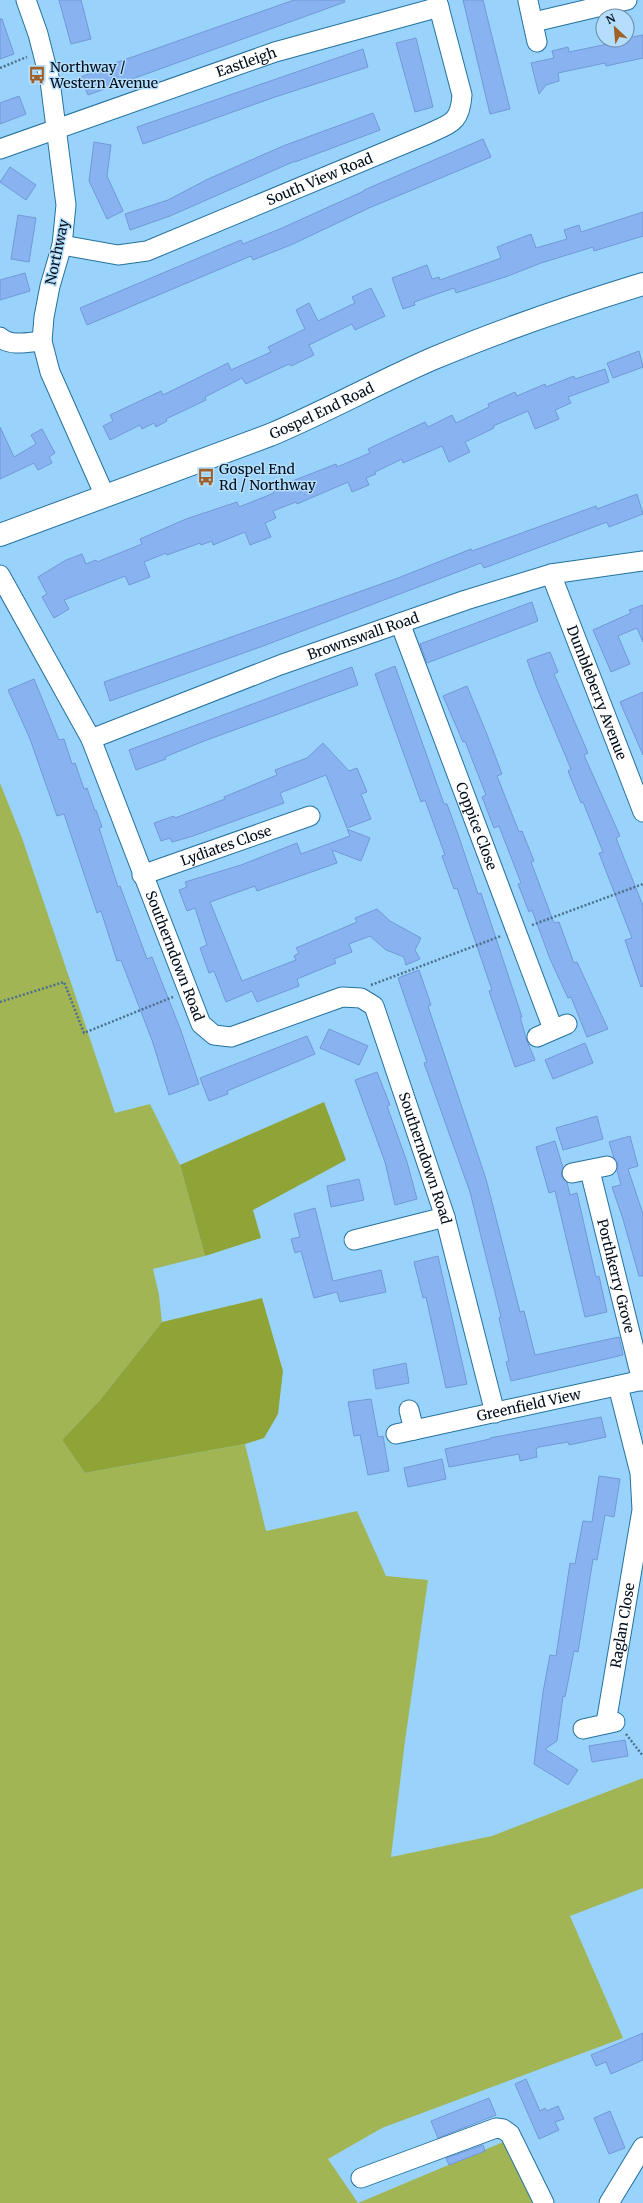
<svg xmlns="http://www.w3.org/2000/svg" width="643" height="2203" viewBox="0 0 643 2203" font-family="Merriweather,serif">
  <style>
    .green { fill: #a2b555 }
    .forest { fill: #8fa336 }
    .building { fill: #89b2f0; stroke: #7199d6 }
    .lines { fill: none; stroke-linecap: round; stroke-linejoin: round }
    .minor-casing { stroke: #24729f; stroke-width: 21 }
    .major-casing { stroke: #24729f; stroke-width: 24 }
    .path { stroke: #4c708a; stroke-width: 2.5; stroke-dasharray: 2 2; stroke-linecap: butt }
    .minor { stroke: #fff; stroke-width: 19 }
    .major { stroke: #fff; stroke-width: 22 }
    .labels { text-anchor: middle; stroke-width: 3; stroke-linejoin: round; paint-order: stroke }
    .street-label { font-size: 14px; fill: #000d1a; stroke: #b4defc }
    .poi-label { font-size: 14px; fill: #000d1a; stroke: #b4defc; text-anchor: start }
  </style>
  <rect width="100%" height="100%" fill="#99d3fb"/>
  <path class="green" d="M0,783L22,838L115,1113L150,1104L180,1165L205,1256L153,1269L159,1295L162,1322L100,1400L62,1440L85,1473L245,1444L266,1531L357,1511L386,1576L428,1580L405,1741L391,1857L492,1836L643,1778V1888L570,1916L623,2038L382,2128L328,2159L358,2203L508,2140L541,2203H0Z"/>
  <g class="forest">
    <path d="M324,1102L346,1160L253,1210L261,1238L205,1256L180,1165Z"/>
    <path d="M262,1298L283,1371L278,1414L264,1438L245,1444L85,1473L62,1440L100,1400L162,1322Z"/>
  </g>
  <g class="building">
    <path d="M59,0H81L91,39L71,44Z"/>
    <path d="M294,0H344L345,2L88,95L81,77L118,62Z"/>
    <path d="M463,0H483L510,109L490,114Z"/>
    <path d="M0,19H2L14,54L0,59Z"/>
    <path d="M643,35V58L606,66L605,63L558,73L559,81L546,85L539,94L531,63L554,58L552,51L568,47L569,52L627,40V38Z"/>
    <path d="M416,38L433,107L415,112L396,43Z"/>
    <path d="M363,49L368,67L275,97L143,144L137,127Z"/>
    <path d="M19,96L26,114L0,124V103Z"/>
    <path d="M373,113L380,130L295,162V161L170,216L130,230L125,214L168,200L208,179L283,146Z"/>
    <path d="M483,139L491,157L369,208L293,244L253,260L251,256L87,325L80,308L241,240L243,244L282,228L364,191V190Z"/>
    <path d="M94,142L111,145L107,176L123,211L107,219L89,181Z"/>
    <path d="M10,167L36,185L26,200L0,182Z"/>
    <path d="M643,212V236L594,251L593,247L541,263L508,276L456,293L454,288L414,302L415,305L403,309L392,278L427,265L432,279L439,277L440,280L501,258L497,247L531,234L536,248L567,239L564,230L579,225L581,232Z"/>
    <path d="M18,215L36,218L29,262L11,259Z"/>
    <path d="M25,273L30,291L0,300V280Z"/>
    <path d="M371,288L385,316L355,330L352,324L309,345L314,355L291,366L289,364L246,384L242,378L205,397L206,400L166,419L167,421L156,427L154,423L142,429L140,425L110,440L103,426L113,421L110,415L161,391L163,395L228,363L231,370L271,352L268,347L305,329L296,310L309,303L318,321L355,303L352,297Z"/>
    <path d="M639,351L643,367L613,378L607,363Z"/>
    <path d="M605,369L609,382L568,397L571,403L555,410L559,419L535,429L528,411L493,426L494,428L465,442L470,452L449,462L442,446L403,463L402,459L375,472L376,474L366,478L369,485L352,492L348,482L297,504L296,502L273,511L276,518L265,523L271,537L250,545L245,532L213,545L212,541L201,545L200,543L167,555L166,553L144,562L150,577L129,585L125,576L64,600L69,609L54,618L42,597L47,594L38,577L66,560L82,554L86,564L96,560L97,562L142,544L140,539L186,519L237,502L239,507L274,493L272,489L336,464L337,467L370,453L368,449L425,422L428,427L452,415L456,423L489,407L488,404L515,392L517,396L545,384L546,387L574,376L575,379Z"/>
    <path d="M0,427L14,457L36,444L31,435L42,429L55,453L49,457L52,463L38,470L34,463L0,479Z"/>
    <path d="M637,494L643,514L609,527L607,522L484,568L481,563L263,646L110,701L104,682L398,578L471,549L472,551L596,506L597,509Z"/>
    <path d="M532,602L538,621L427,663L420,644Z"/>
    <path d="M643,605V642L637,628L618,636L630,664L611,672L593,630L631,613L629,610Z"/>
    <path d="M550,652L558,672L554,674L588,753L584,755L620,836L616,838L643,906V986L641,987L625,940L632,938L599,853L603,852L583,802L581,803L568,771L571,769L537,688L527,660Z"/>
    <path d="M395,666L444,804H447L459,837L478,894L481,893L522,1017H520L527,1041L535,1060L515,1067L489,991L492,990L457,888L454,889L442,856L445,855L425,800L421,802L375,674Z"/>
    <path d="M352,667L358,685L204,741L165,757L166,759L136,770L129,750Z"/>
    <path d="M34,679L59,740L64,739L72,764L75,763L84,789L87,788L95,811L96,810L102,827L99,828L118,887L120,886L147,959L152,957L181,1031L199,1084L169,1095L152,1040L121,960L117,961L101,911L97,913L64,814L57,816L30,739L8,690Z"/>
    <path d="M467,686L486,732L502,774L497,776L519,832L522,831L534,861L531,862L554,923L559,922L574,963L577,962L608,1029L587,1037L571,997L568,998L550,959L532,910L529,912L518,884L521,883L499,826L494,828L482,797L486,795L465,741L463,742L443,696Z"/>
    <path d="M643,692V755L620,702Z"/>
    <path d="M323,743L349,771L357,768L367,792L361,794L371,819L347,828L326,775L280,793L284,803L193,836L172,842L170,838L161,841L154,823L174,816L175,818L225,799L224,797L277,775L275,770L307,758Z"/>
    <path d="M347,829L370,838L361,861L332,850L337,863L257,891L255,886L210,902L242,981L296,960L294,956L299,953L296,948L357,922L355,918L377,909L390,921L421,938L415,950L420,959L406,965L404,957L386,950L370,936L349,944L352,952L334,959L336,963L297,979L299,986L257,1002L252,991L226,1002L214,971L209,973L200,948L207,945L195,908L187,911L179,890L187,887L185,882L241,865L297,843L301,854L350,836Z"/>
    <path d="M419,970L431,1005L428,1006L486,1179L520,1312L524,1311L535,1355L619,1337L623,1355L511,1381L506,1362L509,1361L499,1318L501,1317L470,1192L424,1063L427,1062L398,978Z"/>
    <path d="M329,1029L368,1046L359,1065L320,1048Z"/>
    <path d="M307,1036L315,1054L227,1091L228,1094L209,1101L200,1078Z"/>
    <path d="M585,1043L593,1063L553,1079L545,1060Z"/>
    <path d="M377,1072L390,1105L387,1106L407,1162L417,1199L395,1205L385,1162L355,1080Z"/>
    <path d="M597,1116L603,1139L563,1150L556,1128Z"/>
    <path d="M630,1136L638,1166L628,1169L643,1214V1276H639L623,1219L612,1187L621,1185L617,1170L618,1163L614,1158L609,1142Z"/>
    <path d="M555,1141L563,1168L561,1176L567,1182L570,1195L577,1193L596,1277L599,1276L607,1312L585,1317L555,1191L549,1193L536,1147Z"/>
    <path d="M359,1179L364,1200L331,1207L327,1186Z"/>
    <path d="M315,1208L333,1281L381,1270L386,1292L340,1302L337,1292L314,1298L301,1251L295,1253L291,1239L300,1237L294,1214Z"/>
    <path d="M438,1256L467,1384L446,1388L426,1297L423,1298L414,1262Z"/>
    <path d="M406,1363L409,1383L376,1389L373,1370Z"/>
    <path d="M371,1399L378,1437L383,1436L389,1471L368,1475L360,1435L354,1436L348,1402Z"/>
    <path d="M601,1417L606,1437L569,1445L568,1442L539,1447L536,1449L537,1457L520,1461L519,1454L449,1467L445,1449L490,1439V1438Z"/>
    <path d="M442,1459L446,1479L408,1487L404,1468Z"/>
    <path d="M599,1476L620,1479L614,1517L605,1515L597,1560L593,1559L578,1652L574,1651L565,1697L563,1696L557,1741L545,1749L578,1770L568,1785L534,1764L543,1692L550,1655L556,1656L570,1563L575,1564L583,1521L592,1522Z"/>
    <path d="M625,1740L628,1756L592,1762L589,1746Z"/>
    <path d="M643,2033V2060L611,2074L606,2062L596,2066L591,2055Z"/>
    <path d="M526,2079L540,2111L545,2108L547,2111L558,2106L564,2119L555,2122L559,2130L539,2139L515,2084Z"/>
    <path d="M489,2098L496,2115L438,2138L431,2121Z"/>
    <path d="M610,2111L625,2148L609,2154L594,2118Z"/>
    <path d="M483,2145L485,2151L449,2165L446,2158Z"/>
  </g>
  <g class="lines">
    <g class="minor-casing">
      <g id="minor">
        <path d="M26,0L38,34L50,81L66,205L62,245L50,286L44,317L42,341L50,372L105,496"/>
        <path d="M528,1L537,42"/>
        <path d="M534,22L627,0"/>
        <path id="s1" d="M0,149L275,52L439,7"/>
        <path id="s2" d="M62,245L118,255L147,251L428,134C451,123 460,123 462,95L437,0"/>
        <path d="M0,337C10,347 29,342 42,341"/>
        <path id="s3" d="M551,574L643,812"/>
        <path id="s4" d="M0,575L91,739L201,1024L214,1035L231,1037L342,997L361,998L374,1006L445,1217L495,1413"/>
        <path id="s5" d="M400,623L553,1029"/>
        <path id="s6" d="M91,739L280,665L466,600L551,574L643,561"/>
        <path id="s7" d="M142,875L310,816"/>
        <path d="M537,1037L567,1024"/>
        <path id="s8" d="M590,1171L642,1381"/>
        <path d="M572,1173L607,1166"/>
        <path d="M354,1240L445,1217"/>
        <path d="M409,1410L414,1430"/>
        <path id="s9" d="M396,1434L643,1380"/>
        <path id="s10" d="M606,1723L642,1510L640,1473L618,1386"/>
        <path d="M583,1729L615,1722"/>
        <path d="M361,2178L496,2128L503,2129L510,2134L544,2203"/>
        <path d="M609,2203L643,2147"/>
      </g>
    </g>
    <g class="major-casing">
      <g id="major">
        <path id="s11" d="M0,535L270,435C325,412 377,383 432,359C501,330 571,306 643,284"/>
      </g>
    </g>
    <g class="path">
      <path d="M0,68L27,57"/>
      <path d="M532,925L643,884"/>
      <path d="M371,985L501,936"/>
      <path d="M0,1002L64,982L84,1033L173,997"/>
      <path d="M626,1734L643,1756"/>
    </g>
    <use href="#minor" class="minor"/>
    <use href="#major" class="major"/>
  </g>
  <defs>
    <g id="bus-bare" transform="scale(1.38)"><path d="M-5-6H5V4H4V6H2V4H-2V6H-4V4H-5ZM-3.5-4V0h7V-4ZM-3.5 1.2v1.5H-2V1.2ZM2 1.2v1.5H3.5V1.2Z" fill="#a06128" stroke="#b4defc" stroke-width="2.5" paint-order="stroke"/></g>
  </defs>
  <g fill-rule="evenodd">
    <use href="#bus-bare" x="37" y="75"/>
    <use href="#bus-bare" x="206" y="477"/>
  </g>
  <g class="labels">
    <g class="street-label">
      <text dy="5" stroke="none"><textPath href="#s1" startOffset="261">Eastleigh</textPath></text>
      <text dy="5" stroke="none"><textPath href="#s2" startOffset="273">South View Road</textPath></text>
      <text transform="translate(57 252) rotate(-78)" y="5">Northway</text>
      <text dy="5" stroke="none"><textPath href="#s11" startOffset="345">Gospel End Road</textPath></text>
      <text dy="5" stroke="none"><textPath href="#s6" startOffset="291">Brownswall Road</textPath></text>
      <text dy="5" stroke="none"><textPath href="#s3" startOffset="127">Dumbleberry Avenue</textPath></text>
      <text dy="5" stroke="none"><textPath href="#s5" startOffset="217">Coppice Close</textPath></text>
      <text dy="5" stroke="none"><textPath href="#s7" startOffset="89">Lydiates Close</textPath></text>
      <text dy="5" stroke="none"><textPath href="#s4" startOffset="420">Southerndown Road</textPath></text>
      <text dy="5" stroke="none"><textPath href="#s4" startOffset="840">Southerndown Road</textPath></text>
      <text dy="5" stroke="none"><textPath href="#s8" startOffset="108">Porthkerry Grove</textPath></text>
      <text dy="5" stroke="none"><textPath href="#s9" startOffset="136">Greenfield View</textPath></text>
      <text dy="5" stroke="none"><textPath href="#s10" startOffset="99">Raglan Close</textPath></text>
    </g>
    <g class="poi-label">
      <text x="50" y="72">Northway /<tspan x="50" dy="16">Western Avenue</tspan></text>
      <text x="219" y="474">Gospel End<tspan x="219" dy="16">Rd / Northway</tspan></text>
    </g>
  </g>
  <g transform="translate(615 28) rotate(334)"><circle r="19" fill="#b4defc" stroke="#6c8aa2"/>
  <path d="M0-3L7 15L0 10L-7 15Z" fill="#a06128"/>
  <text y="-6" font-size="11" font-weight="bold" text-anchor="middle" fill="#000d1a">N</text>
  </g>
</svg>
